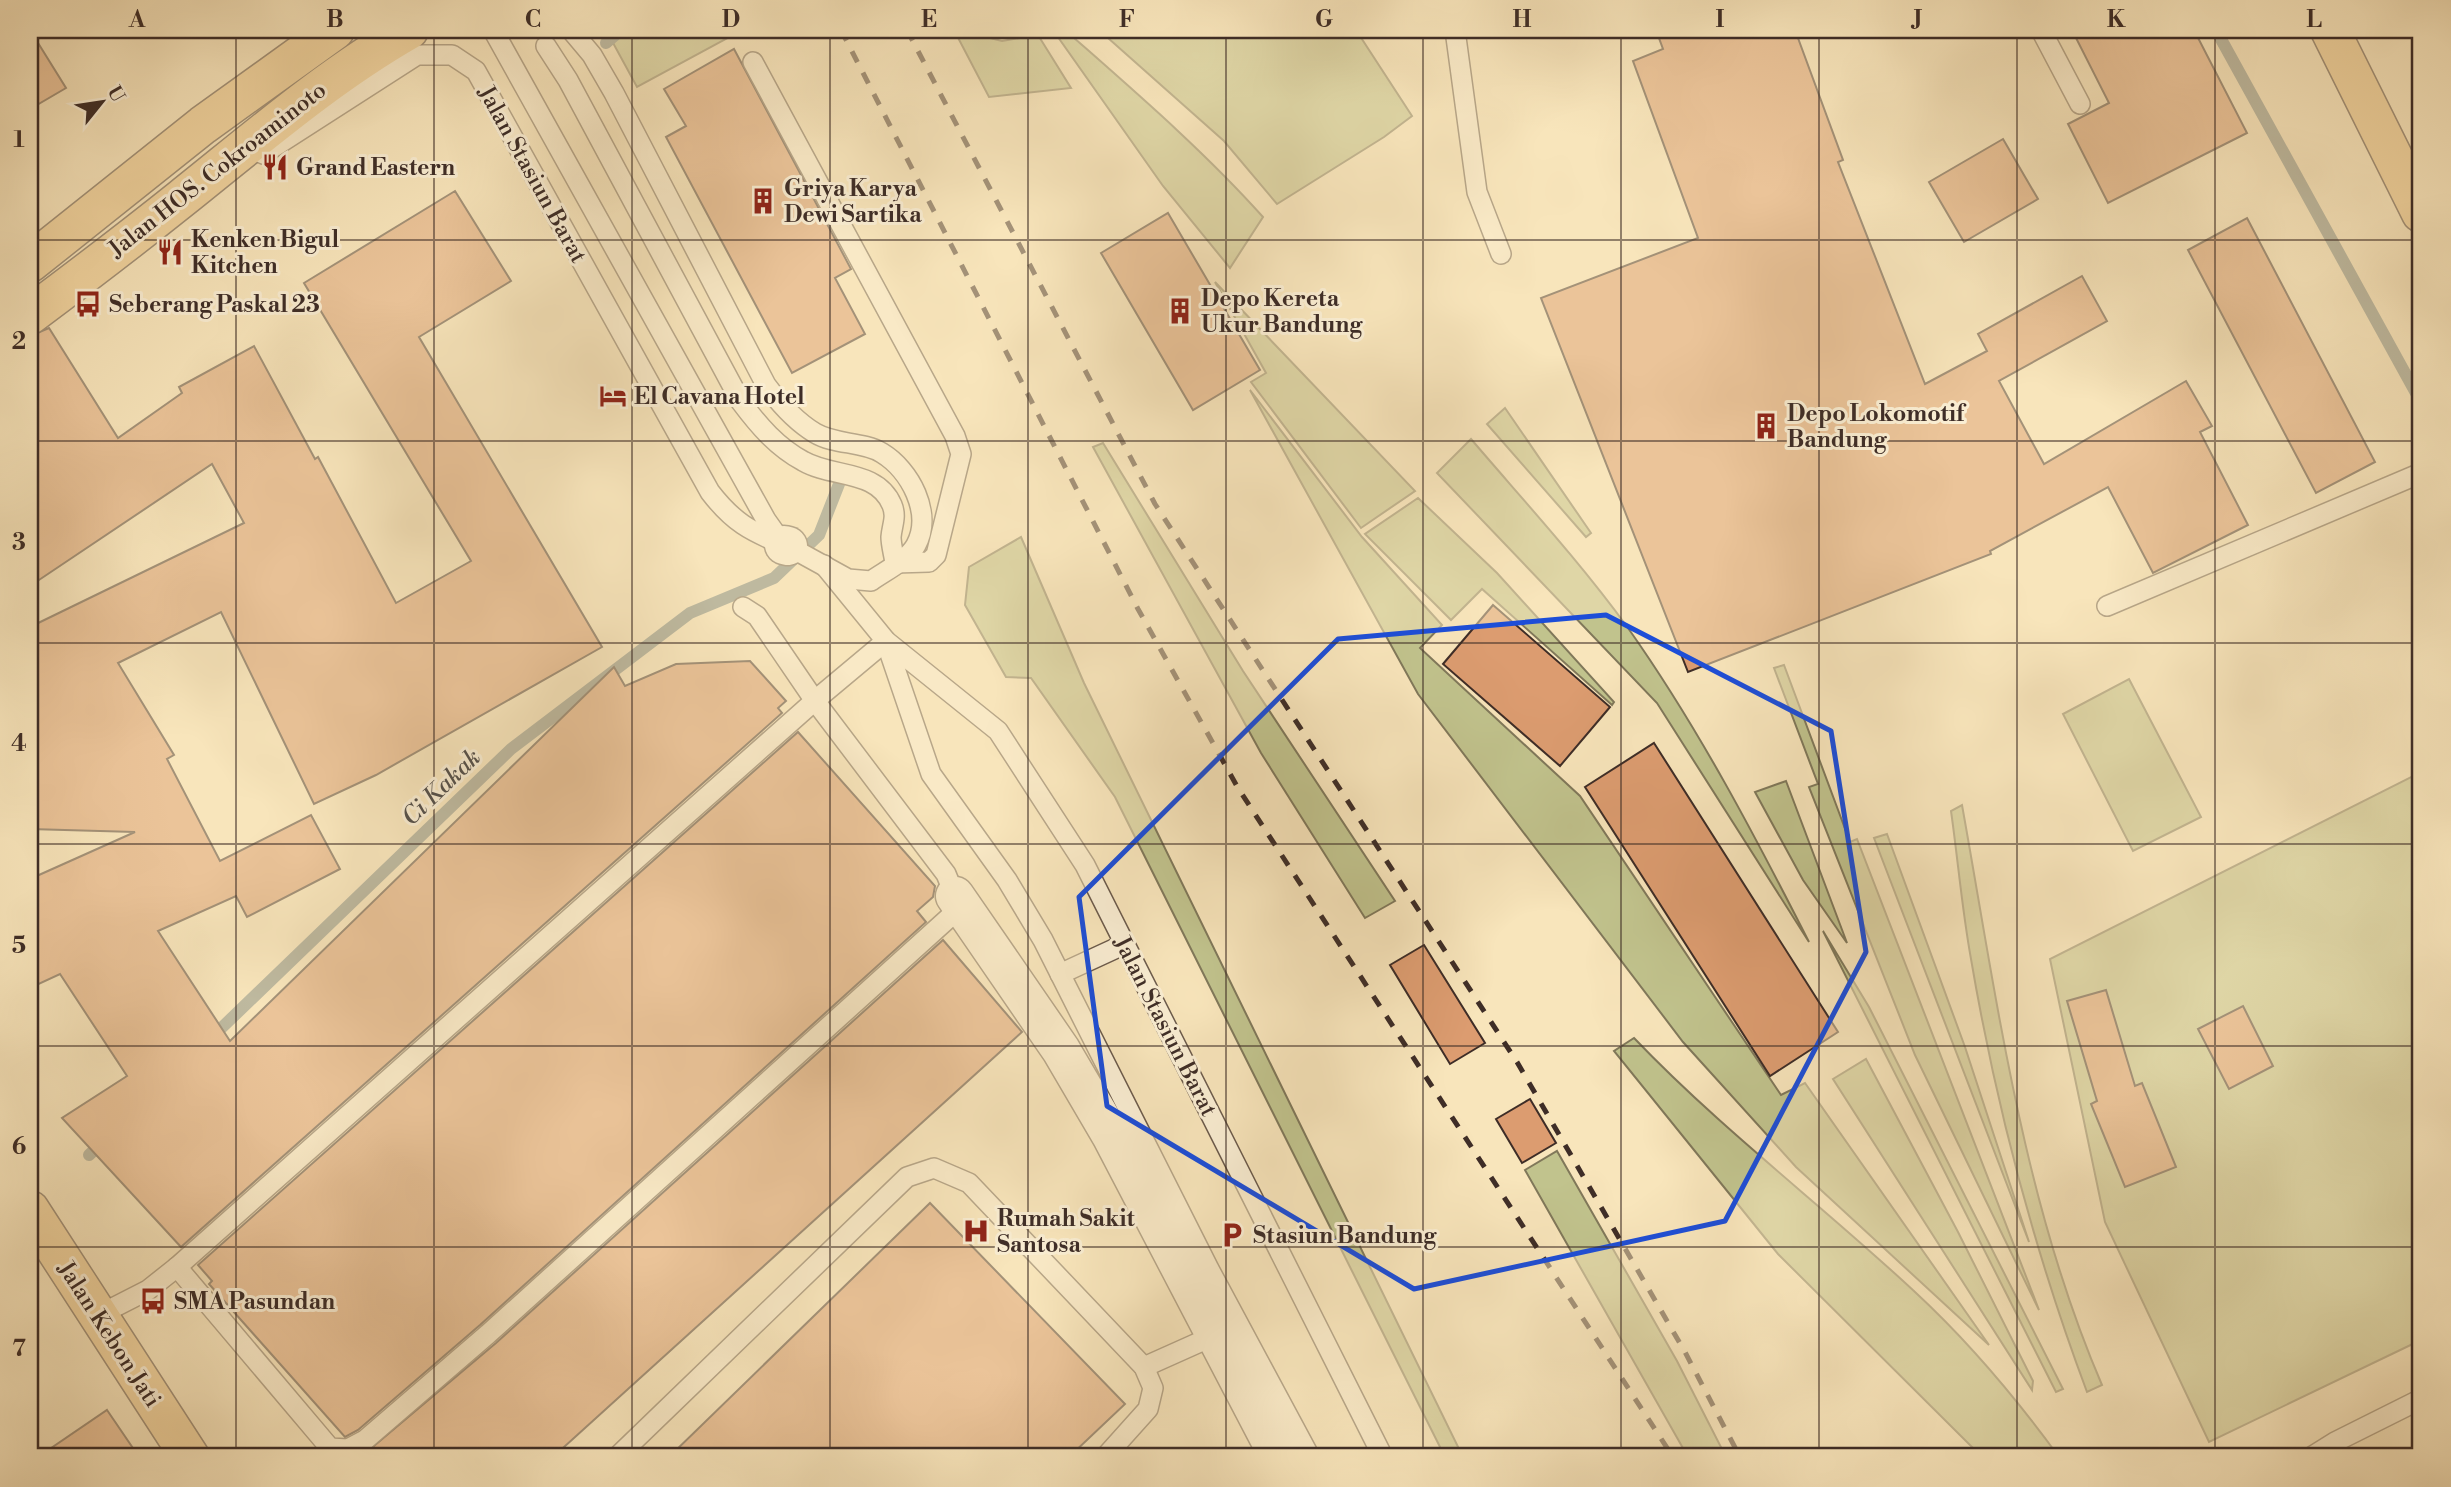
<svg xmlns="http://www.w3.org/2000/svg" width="2451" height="1487" viewBox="0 0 2451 1487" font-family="'Libre Bodoni',serif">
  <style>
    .green { fill: #c1c38d; stroke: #80785a; stroke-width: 2 }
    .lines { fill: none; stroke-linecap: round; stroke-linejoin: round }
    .stream { stroke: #78837d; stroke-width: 12 }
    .building { fill: #dc9c70; stroke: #3e2d27; stroke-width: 2 }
    .service-casing { stroke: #6c5b4c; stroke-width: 22 }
    .minor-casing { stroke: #6c5b4c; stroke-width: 41 }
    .primary-casing { stroke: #3e2d27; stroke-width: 41 }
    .service { stroke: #faeed3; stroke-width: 19 }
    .minor { stroke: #faeed3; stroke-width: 38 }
    .primary { stroke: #ecc27e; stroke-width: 38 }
    .rail { stroke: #3e2d27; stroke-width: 5; stroke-dasharray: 12 12; stroke-linecap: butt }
    .marked { fill: none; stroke: #1d4ed8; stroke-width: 5; stroke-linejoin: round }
    .grid { fill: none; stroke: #3e2d27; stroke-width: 2; stroke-opacity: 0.55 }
    .labels { text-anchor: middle; stroke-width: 6; stroke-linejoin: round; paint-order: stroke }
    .poi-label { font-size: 23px; font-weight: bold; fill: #3e2d27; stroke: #faeed3; text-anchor: start }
    .street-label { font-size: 23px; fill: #3e2d27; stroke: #faeed3 }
    .water-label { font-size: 24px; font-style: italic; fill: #56514b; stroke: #faeed3 }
    .neatline { fill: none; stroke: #3e2d27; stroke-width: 2.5 }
    .grid-label { font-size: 23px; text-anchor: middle; font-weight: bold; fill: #3e2d27 }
  </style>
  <rect width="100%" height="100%" fill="#f8e5bb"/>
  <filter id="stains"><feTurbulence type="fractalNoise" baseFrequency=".00286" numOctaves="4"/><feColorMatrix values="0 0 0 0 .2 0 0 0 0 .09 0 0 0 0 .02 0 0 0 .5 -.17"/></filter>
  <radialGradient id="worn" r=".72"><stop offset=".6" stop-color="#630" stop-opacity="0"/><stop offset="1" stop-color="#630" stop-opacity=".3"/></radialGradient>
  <g class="green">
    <path d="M606,30H735L737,33L637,87Z"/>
    <path d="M954,30H974L982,36L1002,41L1038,35L1071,88L989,97Z"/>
    <path d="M1053,30H1065C1133,90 1202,149 1263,217L1230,268L1163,186Z"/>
    <path d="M1099,30H1356L1412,116L1384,137L1277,204L1224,141Z"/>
    <path d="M1215,282L1415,491L1361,528L1251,382L1266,373Z"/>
    <path d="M1250,390L1362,537L1442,625L1420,648L1580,796L1781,1095L1805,1083L1989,1345L1796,1167L1683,1042L1418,694Z"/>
    <path d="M1505,408L1591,533L1586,537L1487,424Z"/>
    <path d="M1471,439C1524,501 1580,562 1628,628C1698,727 1754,834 1809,942L1657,703L1437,473Z"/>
    <path d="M1103,443L1243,671L1395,901L1365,918L1261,753L1093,447Z"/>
    <path d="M1418,498L1497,573L1614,702L1612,705L1482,589L1451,620L1365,534Z"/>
    <path d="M1021,537L1084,683L1463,1457H1445L1115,797L1031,678L1006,677L965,605L969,567Z"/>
    <path d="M1784,665L1850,842L1857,839L2039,1310L1915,1055L1809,787L1818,784L1774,668Z"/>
    <path d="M2129,679L2201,817L2133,851L2063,714Z"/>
    <path d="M2421,772V1340L2209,1442L2105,1222L2050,959Z"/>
    <path d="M1786,781L1847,943L1803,880L1755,792Z"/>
    <path d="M1962,805C1997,1000 2023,1202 2102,1385L2087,1392C2035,1253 1996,1106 1971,959C1962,910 1958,860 1951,811Z"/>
    <path d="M1887,834L1965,1047L2029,1242L1874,838Z"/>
    <path d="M1823,931L1869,1007L2063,1389L2056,1392Z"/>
    <path d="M1634,1038C1722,1130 1823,1206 1915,1292C1969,1342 2016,1398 2059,1457H1982L1778,1254L1614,1051Z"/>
    <path d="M1866,1059L1958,1232L2033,1381L2032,1390L1833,1079Z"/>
    <path d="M1557,1151L1677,1361L1726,1457H1688L1525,1170Z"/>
  </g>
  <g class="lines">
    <g class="stream">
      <path d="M2216,30L2421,402"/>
      <path d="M606,43L621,30"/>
      <path d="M210,1039L511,749L690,613L774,578L819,535L839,484"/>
      <path d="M89,1155L104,1141"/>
    </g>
  </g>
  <g class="building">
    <path d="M30,30L66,88L30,109Z"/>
    <path d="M1656,30H1795L1843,160L1838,162L1925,384L1987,351L1978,334L2082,276L2107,321L1999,381L2044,464L2186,381L2212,426L2200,432L2248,525L2153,573L2108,487L1990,551L1991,554L1688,672L1541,298L1698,238L1633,61L1663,49Z"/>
    <path d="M2072,30H2194L2247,133L2108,203L2068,124L2109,103Z"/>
    <path d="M734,49L851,269L835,278L865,334L792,373L666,137L686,126L664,89Z"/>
    <path d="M2003,139L2038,199L1964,242L1929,182Z"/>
    <path d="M455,191L511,281L419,337L602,647L376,775L314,804L221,612L118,663L174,755L167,759L220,861L311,815L340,869L247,917L236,896L158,931L230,1041L614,667L625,686L676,664L750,661L786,701L778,708L782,713L181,1247L62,1118L127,1076L60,974L30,988V879L135,832L30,829V627L244,523L212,464L30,586V336L49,328L118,438L182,393L179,387L254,346L315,459L318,457L396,603L471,561L304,283Z"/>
    <path d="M1168,213L1260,370L1193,410L1101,253Z"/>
    <path d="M2247,218L2375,462L2316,493L2188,250Z"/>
    <path d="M1493,605L1610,707L1560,766L1443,664Z"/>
    <path d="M798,732L935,886L933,897L917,911L926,922L480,1325L358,1430L345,1437L209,1284L212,1281L198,1265Z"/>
    <path d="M1654,743L1838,1032L1770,1076L1585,787Z"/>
    <path d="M943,940L1022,1032L553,1457L362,1456L496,1343Z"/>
    <path d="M1424,945L1485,1043L1450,1064L1390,965Z"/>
    <path d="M2106,990L2135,1086L2142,1083L2176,1167L2125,1187L2091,1104L2097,1101L2067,1001Z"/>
    <path d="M2243,1006L2273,1066L2229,1089L2198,1029Z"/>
    <path d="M1530,1099L1556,1143L1522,1163L1496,1119Z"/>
    <path d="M930,1203L1125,1404L1069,1457H669Z"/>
    <path d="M107,1410L139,1457H38Z"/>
  </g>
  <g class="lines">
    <g class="service-casing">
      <g id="service">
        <path d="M493,30L766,520L783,544"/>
        <path d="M571,30L592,55L614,93L766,385C780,404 795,421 815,433C835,445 862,441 882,453C910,470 933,513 916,545C908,560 885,571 871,581L848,579L788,546"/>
        <path d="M1455,30L1477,192L1501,254"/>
        <path d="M2041,30L2080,104"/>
        <path d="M546,46L568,80L741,402C759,426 777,447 803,461C832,478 877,469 892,505C897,517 892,525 891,537C891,545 894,555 895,563"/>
        <path d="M753,62L955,436L961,454L936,555L929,562L895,563"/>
        <path d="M263,154L417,55H452L476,71L710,492C733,522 750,531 784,545"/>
        <path d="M824,565L886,641L998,731L1085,865L1383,1457"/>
        <path d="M2107,606L2421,473"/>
        <path d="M886,642L931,774L1007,880L1043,940L1209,1269L1310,1457"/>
        <path d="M1060,974L1125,944"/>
        <path d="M177,1267L330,1448L348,1449L365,1440L488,1334L952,915L955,896L946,874L815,701L757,616L743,607"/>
        <path d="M99,1315L148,1290L177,1267L819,697L886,641"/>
        <path d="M1144,1367L1220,1333"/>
        <path d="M617,1457L907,1177L934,1168L969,1183L1144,1367L1153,1388L1148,1409L1105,1457"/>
        <path d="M2311,1457L2335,1442L2421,1399"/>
      </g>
    </g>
    <g class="minor-casing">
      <g id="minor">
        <path d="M784,545L788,546"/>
        <path d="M955,896L1061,1050L1112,1137L1279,1457"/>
      </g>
    </g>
    <g class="primary-casing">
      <g id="primary">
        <path d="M2330,30L2421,213"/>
        <path d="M30,263L203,125L335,30"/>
        <path d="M30,315C81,277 132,238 182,198C256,139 327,77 409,30"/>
        <path d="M30,1210L190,1457"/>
      </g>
    </g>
    <use href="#service" class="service"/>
    <use href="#minor" class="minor"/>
    <use href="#primary" class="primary"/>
    <g class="rail">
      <path d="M841,30L1138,609L1238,788L1673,1457"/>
      <path d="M907,30L1155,504L1517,1062L1685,1352L1740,1457"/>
    </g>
  </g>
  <path d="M0 0H2451V1487H0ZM1606,615L1831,731L1866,952L1725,1221L1414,1289L1107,1106L1079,897L1338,639Z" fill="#f8e5bb" fill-opacity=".55" fill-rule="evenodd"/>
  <path class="marked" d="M1606,615L1831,731L1866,952L1725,1221L1414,1289L1107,1106L1079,897L1338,639Z"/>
  <path class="grid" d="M236,30V1457M434,30V1457M632,30V1457M830,30V1457M1028,30V1457M1226,30V1457M1423,30V1457M1621,30V1457M1819,30V1457M2017,30V1457M2215,30V1457M30,240H2421M30,441H2421M30,643H2421M30,844H2421M30,1046H2421M30,1247H2421"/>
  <defs>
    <g id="restaurant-bare" transform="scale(2.1)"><path d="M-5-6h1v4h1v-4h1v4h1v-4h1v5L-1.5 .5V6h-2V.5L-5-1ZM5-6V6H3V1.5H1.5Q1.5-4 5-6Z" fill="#8f2418" stroke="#faeed3" stroke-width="2.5" paint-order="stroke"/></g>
    <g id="building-bare" transform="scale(2.1)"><path d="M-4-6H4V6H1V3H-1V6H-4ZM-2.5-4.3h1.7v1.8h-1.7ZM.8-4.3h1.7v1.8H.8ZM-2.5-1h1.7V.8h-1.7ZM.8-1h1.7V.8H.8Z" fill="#8f2418" stroke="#faeed3" stroke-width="2.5" paint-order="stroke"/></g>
    <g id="bus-bare" transform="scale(2.1)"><path d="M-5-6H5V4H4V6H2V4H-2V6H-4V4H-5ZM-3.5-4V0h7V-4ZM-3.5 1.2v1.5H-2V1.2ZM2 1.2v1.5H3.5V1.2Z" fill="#8f2418" stroke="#faeed3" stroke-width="2.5" paint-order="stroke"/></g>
    <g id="hotel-bare" transform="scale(2.1)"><path d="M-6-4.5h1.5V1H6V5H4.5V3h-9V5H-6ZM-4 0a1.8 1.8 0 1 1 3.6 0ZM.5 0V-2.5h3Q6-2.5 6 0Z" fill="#8f2418" stroke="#faeed3" stroke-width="2.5" paint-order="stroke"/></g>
    <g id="hospital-bare" transform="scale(2.1)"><path d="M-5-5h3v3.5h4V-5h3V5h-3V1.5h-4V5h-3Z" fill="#8f2418" stroke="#faeed3" stroke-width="2.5" paint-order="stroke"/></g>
    <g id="parking-bare" transform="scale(2.1)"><path d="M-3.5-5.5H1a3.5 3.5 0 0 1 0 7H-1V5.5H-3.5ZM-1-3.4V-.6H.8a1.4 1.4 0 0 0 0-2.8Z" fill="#8f2418" stroke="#faeed3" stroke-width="2.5" paint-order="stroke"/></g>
  </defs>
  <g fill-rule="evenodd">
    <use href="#restaurant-bare" x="275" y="167"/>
    <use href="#building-bare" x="763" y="201"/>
    <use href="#restaurant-bare" x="170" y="252"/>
    <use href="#bus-bare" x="88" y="304"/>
    <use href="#building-bare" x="1180" y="311"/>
    <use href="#hotel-bare" x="613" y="396"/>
    <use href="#building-bare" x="1766" y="426"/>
    <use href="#hospital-bare" x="976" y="1231"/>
    <use href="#parking-bare" x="1232" y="1235"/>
    <use href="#bus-bare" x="153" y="1301"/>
  </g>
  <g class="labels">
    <g class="poi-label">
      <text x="296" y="175">Grand Eastern</text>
      <text x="784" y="196">Griya Karya<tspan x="784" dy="26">Dewi Sartika</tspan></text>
      <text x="191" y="247">Kenken Bigul<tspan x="191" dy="26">Kitchen</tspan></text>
      <text x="1201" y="306">Depo Kereta<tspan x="1201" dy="26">Ukur Bandung</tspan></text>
      <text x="109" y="312">Seberang Paskal 23</text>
      <text x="634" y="404">El Cavana Hotel</text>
      <text x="1787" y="421">Depo Lokomotif<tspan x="1787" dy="26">Bandung</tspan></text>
      <text x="997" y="1226">Rumah Sakit<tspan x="997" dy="26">Santosa</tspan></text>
      <text x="1253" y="1243">Stasiun Bandung</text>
      <text x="174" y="1309">SMA Pasundan</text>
    </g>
    <g class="street-label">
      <text transform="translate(217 169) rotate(-38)" y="8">Jalan HOS. Cokroaminoto</text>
      <text transform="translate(533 174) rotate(61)" y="8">Jalan Stasiun Barat</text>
      <text transform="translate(1166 1026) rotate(63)" y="8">Jalan Stasiun Barat</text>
      <text transform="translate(110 1334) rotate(57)" y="8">Jalan Kebon Jati</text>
    </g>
    <g class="water-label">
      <text transform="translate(441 787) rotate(-44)" y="8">Ci Kakak</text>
    </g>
  </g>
  <rect width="2451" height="1487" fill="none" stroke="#f8e5bb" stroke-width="77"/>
  <g transform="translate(102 102) rotate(60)" stroke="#faeed3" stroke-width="5" paint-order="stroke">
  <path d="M0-5L12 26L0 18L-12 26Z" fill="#3e2d27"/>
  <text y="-10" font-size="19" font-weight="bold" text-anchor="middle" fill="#3e2d27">U</text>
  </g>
  <rect x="38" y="38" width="2374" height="1410" class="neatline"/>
  <g class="grid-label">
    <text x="137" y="27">A</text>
    <text x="335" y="27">B</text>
    <text x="533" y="27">C</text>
    <text x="731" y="27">D</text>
    <text x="929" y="27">E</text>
    <text x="1127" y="27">F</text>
    <text x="1324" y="27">G</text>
    <text x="1522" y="27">H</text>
    <text x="1720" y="27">I</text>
    <text x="1918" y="27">J</text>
    <text x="2116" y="27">K</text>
    <text x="2314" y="27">L</text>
    <text x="19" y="147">1</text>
    <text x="19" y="349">2</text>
    <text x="19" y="550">3</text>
    <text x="19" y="751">4</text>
    <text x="19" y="953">5</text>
    <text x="19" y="1154">6</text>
    <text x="19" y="1356">7</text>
  </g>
  <rect width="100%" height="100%" filter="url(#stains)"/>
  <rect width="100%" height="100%" fill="url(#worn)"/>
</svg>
